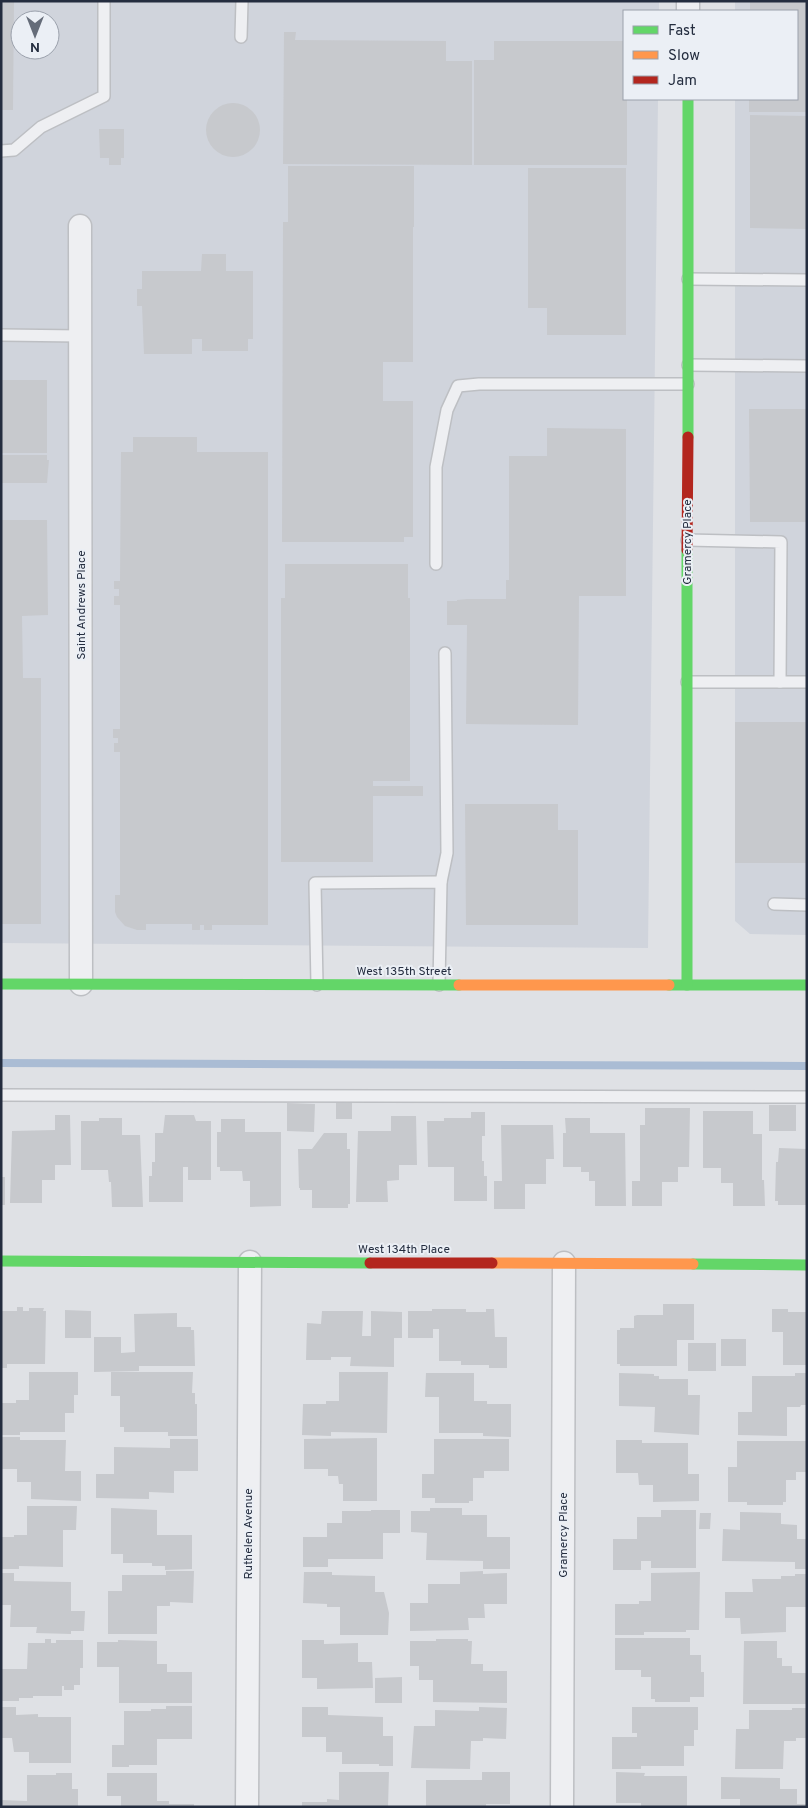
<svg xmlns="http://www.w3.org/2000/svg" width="808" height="1808" viewBox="0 0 808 1808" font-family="Overpass,sans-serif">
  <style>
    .built { fill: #d0d4dc; fill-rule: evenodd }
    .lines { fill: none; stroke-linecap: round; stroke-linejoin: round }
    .stream { stroke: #aabcd4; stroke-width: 8 }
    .building { fill: #c7c9cd }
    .lane-casing { stroke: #bdbfc3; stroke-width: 14 }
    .street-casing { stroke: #bdbfc3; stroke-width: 25 }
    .lane { stroke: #eeeff2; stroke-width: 11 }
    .street { stroke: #eeeff2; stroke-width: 22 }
    .fast { stroke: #63d668; stroke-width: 11 }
    .slow { stroke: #ff974d; stroke-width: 11 }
    .jam { stroke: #b3261e; stroke-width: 11 }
    .labels { text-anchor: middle; stroke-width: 4; stroke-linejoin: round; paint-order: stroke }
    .street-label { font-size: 12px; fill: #242d3f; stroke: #ebeff5 }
  </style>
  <rect width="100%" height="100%" fill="#dfe1e5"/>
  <g class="built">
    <path d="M1,1H659V11H624V99H658L648,948L1,943ZM20,20H50V50H20Z"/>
    <path d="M735,1H807V935L750,934L735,921V99H797V11H735Z"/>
  </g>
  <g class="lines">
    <path class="stream" d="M1,1063L807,1066"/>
  </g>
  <g class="building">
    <path d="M1,1H14L13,110H1Z"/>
    <path d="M750,1H807V112H749V99H797V11H750Z"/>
    <path d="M284,32H296L295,40L446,41V61H472V165L283,164Z"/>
    <path d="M494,41H624V99H627V165H474V60H494Z"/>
    <circle cx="233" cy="130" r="27"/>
    <path d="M750,115L807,116V229L750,228Z"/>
    <path d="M99,129H124V158H121V165H109V158H100Z"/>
    <path d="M288,166H414V227H413V362H383V401H413V537H404V542H282L283,222H288Z"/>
    <path d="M528,168H626V335H547V308H528Z"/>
    <path d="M202,254H226V271H253V339H248V351H202V339H192V354H144L142,306H137V289H142V271H201Z"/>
    <rect x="1" y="380" width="46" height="73"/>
    <path d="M749,409H807V522H750Z"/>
    <path d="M547,428L626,429V596H579L578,725L466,724L467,625H447V601H457V600L467,599H506V580H509V456H547Z"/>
    <path d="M133,437H197V452H268V925H212V930H204V925H200V930H192V924H146V930H137L125,926L117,917L115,912V895H120V752H114V743H118V738H113V729H120V605H114V596H119V589H114V581H120L121,452H133Z"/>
    <path d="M1,455H47V460H49L47,483H1Z"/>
    <path d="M1,520H47L48,615L22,616L23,678H41V924H1Z"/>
    <path d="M285,564H408V598H410V781H373V786H423V796H373V862H281V598H285Z"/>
    <rect x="735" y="722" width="72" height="141"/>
    <path d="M465,804H558V830H578V925H466Z"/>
    <rect x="336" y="1102" width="16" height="17"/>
    <path d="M287,1103L315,1104L314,1132L287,1131Z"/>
    <rect x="769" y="1105" width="27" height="26"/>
    <path d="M645,1108H690L689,1167H678V1182H662V1206H632V1181H640V1125H645Z"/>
    <path d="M703,1111H753V1134H762V1180H764L765,1206H733V1183H721V1168H703Z"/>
    <path d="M471,1112H485V1136H482V1161H484V1176H487V1201H454V1167H428L427,1121H444V1118H471Z"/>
    <path d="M55,1115H70L71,1165H55V1180H42V1203H10L12,1131L55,1130Z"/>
    <path d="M165,1115H194L196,1121H211V1180H188V1167H183V1202H149V1176H152V1162H155V1133H163Z"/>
    <path d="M391,1116H416L417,1165H399V1180L387,1181L388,1202H356L358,1131H391Z"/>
    <path d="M99,1118H122V1135H140L143,1207H112L111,1182H109L108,1170H81V1121H99Z"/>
    <path d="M565,1118H590V1133H625L626,1206H595V1181H589V1172H581V1167H563V1133H566Z"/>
    <path d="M221,1119H245V1132H281V1206L250,1207V1181H243L242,1171H220V1167H217V1132H221Z"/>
    <path d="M501,1125H553L554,1159H546V1184H525V1209H494V1181H502Z"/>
    <path d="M324,1133H347V1149H350V1204H348V1208H312V1190H300V1188H299L298,1149H312Z"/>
    <path d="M779,1148L807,1149V1205H778V1201H775L776,1162H778Z"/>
    <rect x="1" y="1177" width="4" height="28"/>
    <path d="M663,1304H694V1340H677V1366H620V1364H617V1330H620V1328H634V1316L637,1315H663Z"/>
    <path d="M17,1307H23V1311H29V1308H44L43,1311H46L45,1364H7V1368H1V1311H17Z"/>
    <path d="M432,1309H466V1312H486V1309H494L495,1337H507V1368H489V1365H461V1361H439V1329H433V1338H408V1311H432Z"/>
    <path d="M772,1309H788V1312H807V1365H783V1332H772Z"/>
    <path d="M65,1310L91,1311V1338H65Z"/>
    <path d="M322,1311H363L362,1336H371V1311L402,1312V1338H394V1367L350,1366L351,1357H331V1360H306L307,1323L321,1324Z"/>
    <path d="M177,1313V1327H191V1330H194L195,1366H139V1371L94,1372V1337H121V1353L135,1352L134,1314Z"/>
    <rect x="721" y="1339" width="25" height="27"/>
    <rect x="688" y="1343" width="28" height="28"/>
    <path d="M29,1372H78V1395H74V1413H65V1432H20V1435H1V1403H16V1400H29Z"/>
    <path d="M111,1372H193L192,1393H195V1404H197V1436H168V1432H124V1427H120V1396H111Z"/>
    <path d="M339,1372H388L387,1433L331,1432V1436L302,1435L303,1404H326V1401H339Z"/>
    <path d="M426,1373H474V1401H487V1404H511V1437L483,1436V1433H439V1397H425Z"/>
    <path d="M619,1373L654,1374V1376H659V1379H688V1395H700L699,1435L654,1432L655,1407L619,1406Z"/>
    <path d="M795,1373H807V1405H801L800,1407H787V1436L738,1435V1412H752V1376H795Z"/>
    <path d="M1,1437H20V1440H66L65,1471H81V1501L31,1499V1482H17V1469H1Z"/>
    <path d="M377,1438V1501H343V1484H339L338,1476H328V1469H304V1439Z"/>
    <path d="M170,1439H198V1471H174V1493L149,1492V1499L96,1498V1474H114V1447L170,1448Z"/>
    <path d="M434,1439H509V1471H484V1478H473V1501H469V1503H435V1498H422V1474H434Z"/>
    <path d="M616,1440H642V1443H688V1474H699V1501L653,1502V1485H639L638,1473H616Z"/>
    <path d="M737,1441H807V1472H796V1480H786V1502H783V1505H747V1502H728V1467H737Z"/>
    <path d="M27,1506H77L76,1530H63V1567L19,1566V1569H1V1537H14V1535H27Z"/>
    <path d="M111,1508L157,1510V1535H192V1569L165,1570V1566H152V1563H123V1554H111Z"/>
    <path d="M430,1508H462V1515H487V1537H510V1569H483V1561L426,1560L427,1533L411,1532V1511H430Z"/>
    <path d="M371,1510H400V1533H383V1559H328V1567H303V1537H327V1523H342V1511H371Z"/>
    <path d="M661,1510H696V1568H651V1561H641V1570H613V1539H637V1517H661Z"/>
    <path d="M740,1512L781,1513V1524L797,1525V1539H807V1569H795V1562L722,1561L723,1529L740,1530Z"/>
    <path d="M700,1513H711L710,1529H699Z"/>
    <path d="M166,1571H194L193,1603L170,1602V1606H157V1634H108V1591H122V1575H166Z"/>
    <path d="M483,1571V1574L507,1573V1604H484L485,1618H468L469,1630L410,1631V1603H428V1584H460V1572Z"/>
    <path d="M304,1572H332V1575L375,1576V1592H384L389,1613L388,1635H340V1607H327V1604L303,1603Z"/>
    <path d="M700,1572L699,1630H686V1632H644V1635H615V1604H639V1601H651V1573Z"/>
    <path d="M1,1573H14V1581L71,1582V1611H85L84,1631H71V1634L36,1633L37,1627H10L11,1605H1Z"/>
    <path d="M795,1574H807V1607H786V1632L741,1634L740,1618H725V1592H753L752,1579H781V1576H795Z"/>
    <path d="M615,1638H690V1655H701V1672H704V1697H690V1702H655V1699H651V1677H641V1670H615Z"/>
    <path d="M45,1639H51V1643H56V1640H83V1668H80V1685H74V1690H64V1686H62V1696H33V1698H19V1701H1V1669H27L28,1643H45Z"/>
    <path d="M436,1639H468V1641H472L471,1664H483V1671H507V1703L433,1702V1680H419V1666H410V1641H436Z"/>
    <path d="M118,1640L157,1641V1664H167V1672H192V1703H119V1667H97V1642H118Z"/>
    <path d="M302,1640H324V1644L358,1643V1662H372L373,1688L317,1689V1678H302Z"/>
    <path d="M744,1641H777V1658H782V1666H792V1673H807V1704H743Z"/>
    <path d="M402,1677V1703H375V1678Z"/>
    <path d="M166,1706H192V1739H157V1765H129V1767H112V1745H124V1711H151V1709H166Z"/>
    <path d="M1,1707H16V1715L38,1714V1717H71V1763H29V1752H14L12,1738H1Z"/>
    <path d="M302,1707H328V1715L383,1717V1736H393V1766H379V1764H342V1752H326V1737H302Z"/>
    <path d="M479,1707L507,1708L506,1739L483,1738V1741H471L470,1769L411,1768L414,1726H435V1710L479,1711Z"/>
    <path d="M632,1707H698V1730H694V1746H684V1766H641V1769H612V1737H637V1733H632Z"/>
    <path d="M792,1708H807V1738H796V1741H784L783,1769H735L736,1729H749V1710H792Z"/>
    <path d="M339,1772H389L388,1807H302V1802H327V1799L339,1800Z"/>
    <path d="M482,1772H510V1804H486V1807H426V1780H482Z"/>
    <path d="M616,1772L645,1773L644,1776H687V1807L641,1806V1803H616Z"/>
    <path d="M56,1773H72V1789H78V1807H1V1800L27,1801V1775H56Z"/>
    <path d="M107,1773H157V1801H169V1804H194V1807H121V1796H107Z"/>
    <path d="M721,1777L780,1778V1789H797V1804H807V1807H740V1799H721Z"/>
  </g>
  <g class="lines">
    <g class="lane-casing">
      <g id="lane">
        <path d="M241,37L242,1"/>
        <path d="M1,151L14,150L41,127L104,96V1"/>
        <path d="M688,279L807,280"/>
        <path d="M1,335L80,336"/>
        <path d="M688,365L807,366"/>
        <path d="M687,540L781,542L780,682H687"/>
        <path d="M436,564V467L447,410L458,386L479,384H688"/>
        <path d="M780,682H807"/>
        <path d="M441,882L447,853L445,653"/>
        <path d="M774,904L807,905"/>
        <path d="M317,985L315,883L441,882L439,985"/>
        <path d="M1,1095L807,1097"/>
      </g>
    </g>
    <g class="street-casing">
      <g id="street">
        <path d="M688,11V1"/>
        <path d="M80,226L81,984"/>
        <path d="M247,1807L250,1262"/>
        <path d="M562,1807L564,1263"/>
      </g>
    </g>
    <use href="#lane" class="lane"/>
    <use href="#street" class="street"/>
    <g class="fast">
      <path d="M688,437V99"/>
      <path d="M1,984L459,985"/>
      <path d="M669,985H807"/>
      <path d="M687,985V550"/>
      <path d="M1,1261L370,1263"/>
      <path d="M693,1264L807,1265"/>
    </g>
    <g class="slow">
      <path d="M459,985H669"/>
      <path d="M492,1263L693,1264"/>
    </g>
    <g class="jam">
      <path d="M687,550L688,437"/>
      <path d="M370,1263H492"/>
    </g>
  </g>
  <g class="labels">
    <g class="street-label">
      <text transform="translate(687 542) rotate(-90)" y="4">Gramercy Place</text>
      <text transform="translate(81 605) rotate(-90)" y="4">Saint Andrews Place</text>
      <text x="404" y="975">West 135th Street</text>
      <text x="404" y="1253">West 134th Place</text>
      <text transform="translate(248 1534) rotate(-90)" y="4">Ruthelen Avenue</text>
      <text transform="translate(563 1535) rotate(-90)" y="4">Gramercy Place</text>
    </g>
  </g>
  <rect width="808" height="1808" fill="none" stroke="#242d3f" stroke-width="5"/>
  <rect x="623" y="10" width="175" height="90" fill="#ebeff5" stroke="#9ba1ac"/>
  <rect x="633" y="26" width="25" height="8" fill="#63d668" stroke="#9ba1ac"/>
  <text x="668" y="35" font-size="15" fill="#242d3f">Fast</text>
  <rect x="633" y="51" width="25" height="8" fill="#ff974d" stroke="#9ba1ac"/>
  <text x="668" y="60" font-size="15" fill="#242d3f">Slow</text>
  <rect x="633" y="76" width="25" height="8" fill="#b3261e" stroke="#9ba1ac"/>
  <text x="668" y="85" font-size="15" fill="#242d3f">Jam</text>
  <g transform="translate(35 35) rotate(180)"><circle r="24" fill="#ebeff5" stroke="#9ba1ac"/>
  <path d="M0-4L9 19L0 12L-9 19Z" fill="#656c79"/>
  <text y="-8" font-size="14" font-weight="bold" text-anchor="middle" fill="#242d3f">N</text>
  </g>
</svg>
